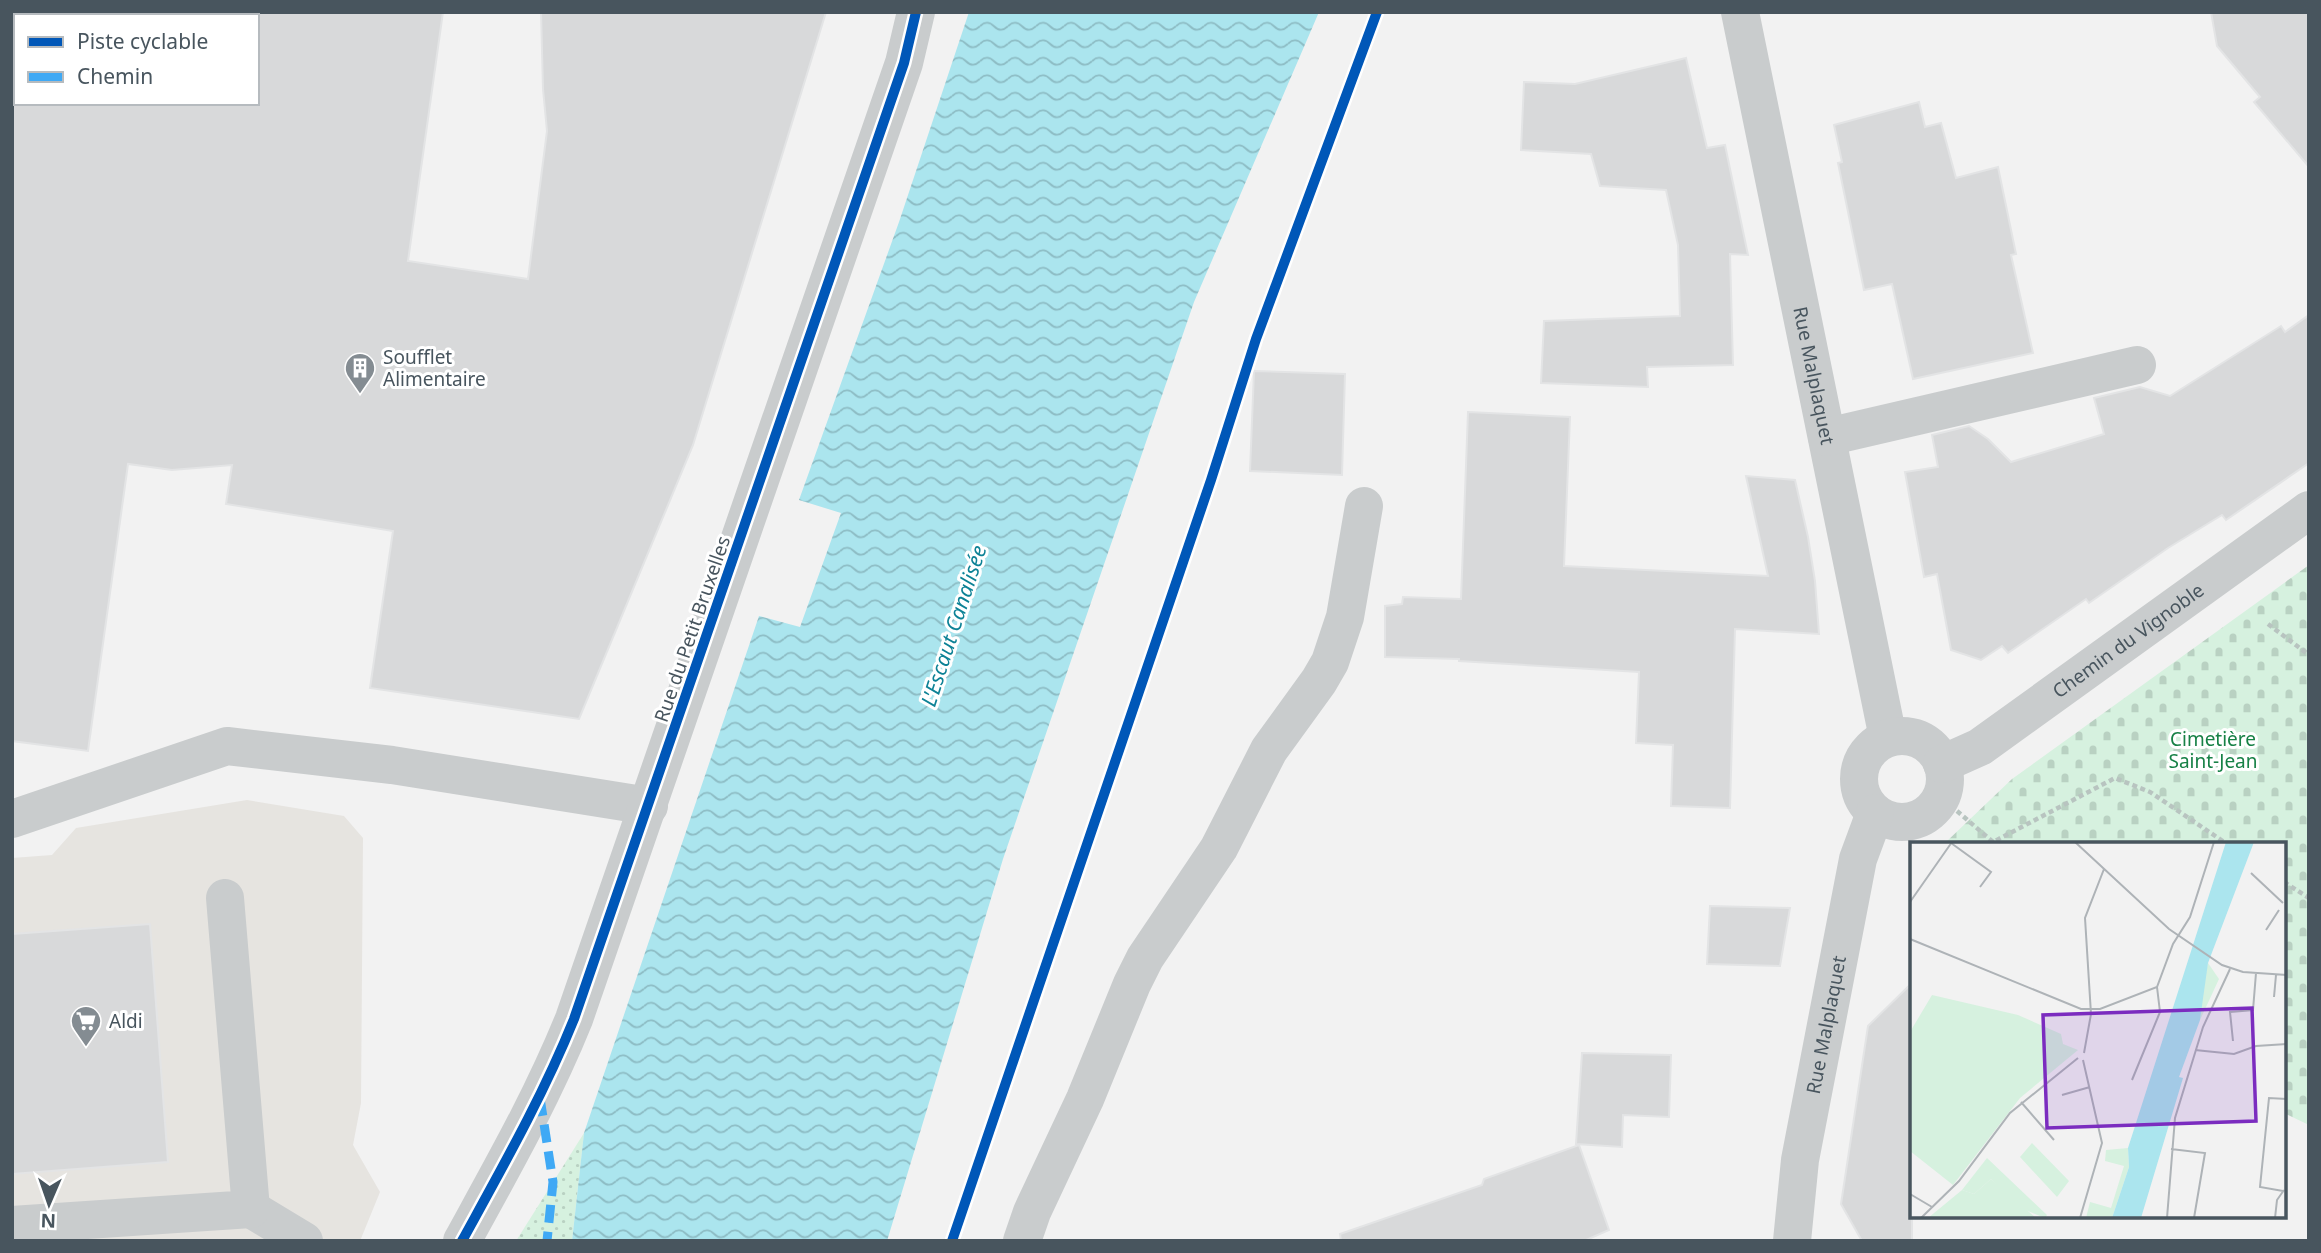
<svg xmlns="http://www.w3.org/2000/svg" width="2321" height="1253" viewBox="0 0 2321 1253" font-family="'Noto Sans',sans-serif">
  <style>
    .commercial { fill: #e6e4e0 }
    .grass { fill: url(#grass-dots) }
    .cemetery { fill: url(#cemetery-stones) }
    .water { fill: url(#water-waves) }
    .building { fill: #d8d9da; stroke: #e3e4e5; stroke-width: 2 }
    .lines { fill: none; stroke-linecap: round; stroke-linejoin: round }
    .path { stroke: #b8c4c0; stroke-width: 4.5; stroke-dasharray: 5 3.5; stroke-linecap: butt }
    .minor { stroke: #c9cccd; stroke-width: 38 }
    .quiet { stroke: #3fa9f5; stroke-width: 9; stroke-dasharray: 18 9; stroke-linecap: butt }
    .cycleway-casing { stroke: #fff; stroke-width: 15 }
    .cycleway { stroke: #0057b8; stroke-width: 10 }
    .labels { text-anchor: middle; stroke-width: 6; stroke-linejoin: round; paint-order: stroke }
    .poi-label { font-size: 19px; fill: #48555e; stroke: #fff; text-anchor: start }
    .street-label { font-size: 19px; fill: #48555e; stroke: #fff }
    .park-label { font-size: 19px; fill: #178146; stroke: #fff }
    .water-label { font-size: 21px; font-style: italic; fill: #0d8296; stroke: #fff }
    .inset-road { fill: none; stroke: #aeb3b7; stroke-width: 2 }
    .view { fill: #7b2cbf; fill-opacity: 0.15; stroke: #7b2cbf; stroke-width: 3.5 }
    .inset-edge { fill: none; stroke: #48555e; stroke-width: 3.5 }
  </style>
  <defs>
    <pattern id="grass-dots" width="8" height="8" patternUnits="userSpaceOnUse" patternTransform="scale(1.75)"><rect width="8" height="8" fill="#d6f1df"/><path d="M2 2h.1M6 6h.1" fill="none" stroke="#b9d1c2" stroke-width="1.8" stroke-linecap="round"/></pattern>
    <pattern id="cemetery-stones" width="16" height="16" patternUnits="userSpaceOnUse" patternTransform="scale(1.75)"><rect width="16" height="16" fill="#d6f1df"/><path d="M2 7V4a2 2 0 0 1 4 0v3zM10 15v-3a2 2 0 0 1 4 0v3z" fill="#b9d1c2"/></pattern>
    <pattern id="water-waves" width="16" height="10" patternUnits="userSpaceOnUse" patternTransform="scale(1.75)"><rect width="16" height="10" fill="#abe5ee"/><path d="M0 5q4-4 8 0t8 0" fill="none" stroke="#8dbcc4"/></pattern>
  </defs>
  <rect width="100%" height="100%" fill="#f2f2f2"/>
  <path class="commercial" d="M247,800L344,816L363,838L361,1103L353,1145L380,1192L360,1241H12V858L52,855L76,828Z"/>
  <path class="grass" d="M584,1133L572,1241H516Z"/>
  <path class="cemetery" d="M2309,565V1125L2284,1113V844L1945,843L2012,779Z"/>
  <path class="water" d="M969,12H1319L1194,302L1003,859L887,1241H572L584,1133L759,616L800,627L841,513L799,500L899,222Z"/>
  <g class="building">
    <path d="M257,12H443L408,261L528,279L547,131L543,89L541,12H826L693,445L579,719L370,688L393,531L226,504L232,465L172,470L128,464L88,751L12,741V103H257Z"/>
    <path d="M2211,12H2309V167L2254,102L2260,97L2217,46Z"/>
    <path d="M1686,58L1707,148L1725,145L1748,255L1730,254L1733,365L1647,367L1648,387L1541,383L1544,321L1680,316L1678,245L1666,190L1600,186L1591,154L1521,150L1524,82L1575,84Z"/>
    <path d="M1919,102L1925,127L1941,123L1956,178L1998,167L2016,254L2011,255L2033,353L1913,379L1892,284L1864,290L1838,163L1842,162L1834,125Z"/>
    <path d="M2309,315V463L2226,520L2222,515L2168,548L2089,603L2086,599L2008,653L2002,646L1981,660L1951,650L1937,574L1924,577L1905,472L1938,467L1932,435L1969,426L1988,439L2011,462L2104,434L2094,398L2140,387L2170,396L2281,326L2285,332Z"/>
    <path d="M1254,371L1345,374L1342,475L1250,471Z"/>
    <path d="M1468,412L1570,417L1564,566L1768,576L1746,476L1795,480L1808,537L1815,581L1819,634L1735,629L1730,808L1671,806L1673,745L1636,743L1639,672L1459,661V659L1385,657V606L1402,604L1403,597L1461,599Z"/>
    <path d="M1710,906L1790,908L1780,966L1707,964Z"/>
    <path d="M150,924L168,1162L12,1174V934Z"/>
    <path d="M1912,983V1241H1862L1841,1204L1868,1026Z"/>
    <path d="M1582,1053L1671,1055L1669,1117L1623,1115L1622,1147L1576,1144Z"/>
    <path d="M1579,1145L1609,1230L1584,1241H1341L1340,1234L1482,1185L1484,1179Z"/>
  </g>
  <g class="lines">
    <g class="path">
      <path d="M2268,624L2309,655"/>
      <path d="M1957,811L1993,842L2115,778L2150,792L2227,844"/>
      <path d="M2284,882L2309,898"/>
    </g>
    <g class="minor">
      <path id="s1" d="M1740,12L1888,738"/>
      <path d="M1827,437L2137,365"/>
      <circle cx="1902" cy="779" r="43"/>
      <path id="s2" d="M1942,764L1980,747L2309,510"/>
      <path d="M12,819L227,746L392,765L649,806"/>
      <path d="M251,1209L304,1241"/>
      <path d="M12,1225L251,1209L225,898"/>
      <path d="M462,1241C502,1168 543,1096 574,1019L904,63L916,12"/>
      <path d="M1022,1241L1032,1212L1085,1099L1132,984L1145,958L1219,848L1269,750L1319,681L1330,662L1345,617L1364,506"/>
      <path id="s3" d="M1792,1241L1800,1160L1858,859L1875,813"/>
    </g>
    <path class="quiet" d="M540,1098L553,1182L547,1241"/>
    <g class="cycleway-casing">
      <g id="cycleway">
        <path d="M462,1241C502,1168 543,1096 574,1019L904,63L916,12"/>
        <path d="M952,1241L1211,480L1256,339L1377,12"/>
      </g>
    </g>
    <use href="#cycleway" class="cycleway"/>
  </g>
  <defs>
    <g id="building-pin" transform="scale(1.575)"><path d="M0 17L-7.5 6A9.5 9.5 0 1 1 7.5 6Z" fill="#848c92" stroke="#fff"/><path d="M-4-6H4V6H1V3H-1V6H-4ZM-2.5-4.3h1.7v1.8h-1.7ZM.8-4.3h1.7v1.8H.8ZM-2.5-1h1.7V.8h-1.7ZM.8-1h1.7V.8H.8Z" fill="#fff"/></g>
    <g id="supermarket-pin" transform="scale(1.575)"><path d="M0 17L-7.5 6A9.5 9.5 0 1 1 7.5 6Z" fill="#848c92" stroke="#fff"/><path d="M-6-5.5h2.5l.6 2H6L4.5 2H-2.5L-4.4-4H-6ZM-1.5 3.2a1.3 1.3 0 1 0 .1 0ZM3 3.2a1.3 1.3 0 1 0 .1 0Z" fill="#fff"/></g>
  </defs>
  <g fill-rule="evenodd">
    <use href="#building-pin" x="360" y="368"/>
    <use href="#supermarket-pin" x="86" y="1021"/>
  </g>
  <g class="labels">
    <g class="poi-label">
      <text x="383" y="364">Soufflet<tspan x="383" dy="22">Alimentaire</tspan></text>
      <text x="109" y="1028">Aldi</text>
    </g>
    <g class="street-label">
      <text dy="7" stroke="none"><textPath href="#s1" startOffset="371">Rue Malplaquet</textPath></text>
      <text transform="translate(692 629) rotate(-71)" y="7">Rue du Petit Bruxelles</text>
      <text dy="7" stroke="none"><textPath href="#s2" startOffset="224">Chemin du Vignoble</textPath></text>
      <text dy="7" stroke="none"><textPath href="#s3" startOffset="219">Rue Malplaquet</textPath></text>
    </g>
    <g class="park-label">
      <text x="2213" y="746">Cimetière<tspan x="2213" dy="22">Saint-Jean</tspan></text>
    </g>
    <g class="water-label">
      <text transform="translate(954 626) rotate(-72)" y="7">L'Escaut Canalisée</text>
    </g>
  </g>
  <g transform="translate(1910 842)">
    <rect width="376" height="376" fill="#f2f2f2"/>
    <path d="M298,121L309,137L290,178L292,149ZM218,306L219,325L202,376H176L180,360L201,366L214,324L195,319L196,308ZM81,337L126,376H18L52,348L64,352Z" fill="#d6f1df"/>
    <path d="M122,301L159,339L147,355L110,315ZM77,316L137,373L135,376L110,366L81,337L64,352L52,348Z" fill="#d6f1df"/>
    <path d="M22,153L108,173L151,192L153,202L168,208L110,256L43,343L0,309V190Z" fill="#d6f1df"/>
    <path d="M316,0H344L298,121L290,178L269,235L273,236L231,376H202L219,325L218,306Z" fill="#abe5ee"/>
    <path class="inset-road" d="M165,0L259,87L312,123L333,130L377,133M41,1L81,30L70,45M341,31L373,61M0,60L42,0M356,88L369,68M0,97L171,167H190L247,145L263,102L280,75L304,0M364,155L366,133M323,199L320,170L343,168L346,131M285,208L324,212L346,204L377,202M174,211L181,172L175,76L194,27M222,238L250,170L247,145M152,253L180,245M111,260L144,298M261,307L295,311L284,376M373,349L350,345L359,256L377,257M0,352L22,365M11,376L49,339L100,271L168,216M170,376L192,301L173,218M257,376L265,276L293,185L320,127M365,376L367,358L374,348"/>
    <path class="view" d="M342,166L346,279L137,286L133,173Z"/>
    <rect width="376" height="376" class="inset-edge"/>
  </g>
  <rect width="2321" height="1253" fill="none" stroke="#48555e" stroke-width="28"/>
  <rect x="14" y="14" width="245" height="91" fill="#ffffff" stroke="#b6bbbf" stroke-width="2"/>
  <rect x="28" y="37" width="35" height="10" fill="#0057b8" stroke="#b6bbbf" stroke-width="2"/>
  <text x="77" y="49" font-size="21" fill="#48555e">Piste cyclable</text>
  <rect x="28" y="72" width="35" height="10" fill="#3fa9f5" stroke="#b6bbbf" stroke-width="2"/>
  <text x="77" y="84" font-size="21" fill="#48555e">Chemin</text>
  <g transform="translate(49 1204) rotate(182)" stroke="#ffffff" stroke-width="5" paint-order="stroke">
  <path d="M0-5L12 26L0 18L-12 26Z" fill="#48555e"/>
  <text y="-10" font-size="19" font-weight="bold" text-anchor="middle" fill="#48555e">N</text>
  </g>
</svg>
